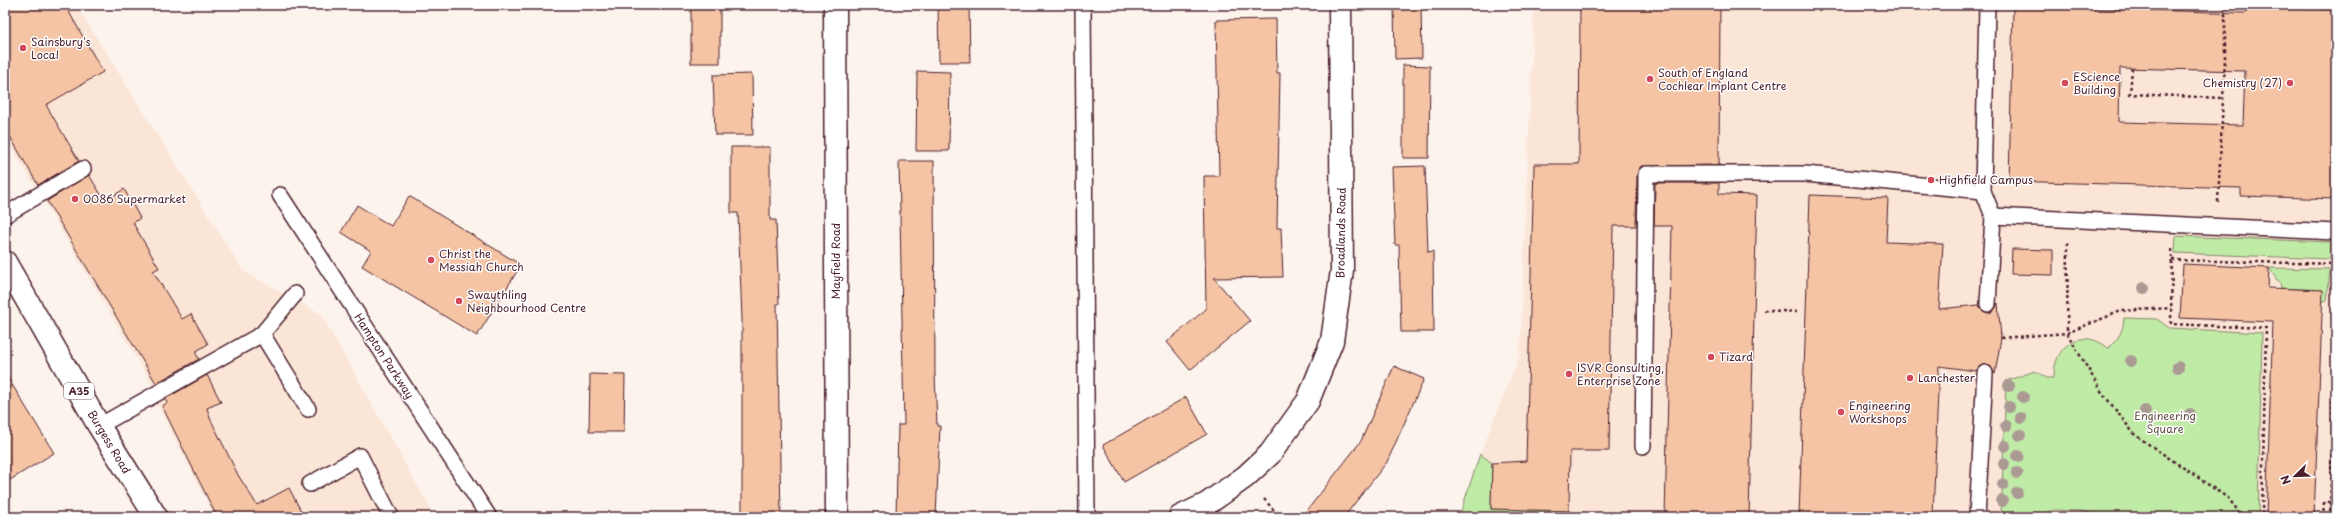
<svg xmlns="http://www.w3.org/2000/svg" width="2341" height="522" viewBox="0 0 2341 522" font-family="'Playpen Sans',sans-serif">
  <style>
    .built { fill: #fbe5d7 }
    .green { fill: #c0eba7; stroke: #858569 }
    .building { fill: #f5c4a5; stroke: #4a1f2b; fill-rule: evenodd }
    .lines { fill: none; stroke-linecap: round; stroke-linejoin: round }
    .service-casing { stroke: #4a1f2b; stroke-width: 18 }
    .minor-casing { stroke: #4a1f2b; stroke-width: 25 }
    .primary-casing { stroke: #4a1f2b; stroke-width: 25 }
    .path { stroke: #4a1f2b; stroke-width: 2.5; stroke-dasharray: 3 3; stroke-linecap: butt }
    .service { stroke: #fff; stroke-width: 15 }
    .minor { stroke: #fff; stroke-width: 22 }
    .primary { stroke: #fff; stroke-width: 22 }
    .tree { fill: #ab9a93 }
    .poi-dot { fill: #d1495b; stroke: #fff; stroke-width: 1.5 }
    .labels { text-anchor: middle; stroke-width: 3; stroke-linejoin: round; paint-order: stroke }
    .shield { fill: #fff; stroke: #80626b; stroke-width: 1 }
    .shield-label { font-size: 10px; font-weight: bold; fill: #4a1f2b }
    .poi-label { font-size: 11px; fill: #4a1f2b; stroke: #fff; text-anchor: start }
    .street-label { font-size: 11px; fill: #4a1f2b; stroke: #fff }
    .park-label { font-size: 11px; fill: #68524a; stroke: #fff }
  </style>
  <rect width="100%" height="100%" fill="#fdf3ed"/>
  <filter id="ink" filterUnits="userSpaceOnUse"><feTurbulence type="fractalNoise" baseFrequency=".025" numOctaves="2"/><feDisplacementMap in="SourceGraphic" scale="8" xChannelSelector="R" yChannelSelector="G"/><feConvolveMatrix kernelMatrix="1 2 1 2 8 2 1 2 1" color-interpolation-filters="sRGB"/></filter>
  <g filter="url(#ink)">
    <g class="built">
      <path d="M5,5H76L243,271L321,314L435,517H215L158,406L153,386L5,136Z"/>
      <path d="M1534,5H2336V517H1459L1480,454L1520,355Z"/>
    </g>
    <g class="green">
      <path d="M2176,236L2331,242L2330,259L2175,253Z"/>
      <path d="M2269,268L2330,269L2327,300L2322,302V290L2281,288L2280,282L2277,280Z"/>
      <path d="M2124,318L2157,319L2169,328L2262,333L2258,517H2106L2080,511L2055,510L2031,517H2001L2006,381L2035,371L2047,378H2054C2053,346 2081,326 2108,348C2119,338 2123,332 2124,318Z"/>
      <path d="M1480,454L1492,463L1491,509L1569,511L1570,517H1459Z"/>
    </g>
    <g class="building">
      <path d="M5,5H65L103,72L46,105L79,161L38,185L5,128Z"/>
      <rect x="691" y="5" width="29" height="58"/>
      <path d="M938,5H969L970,62H939Z"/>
      <path d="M1394,5H1421L1422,58L1395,59Z"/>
      <path d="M1580,5H1720L1719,165L1641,166L1637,174L1636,226H1613L1609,451H1570L1569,511L1491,509L1492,463L1526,461L1534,164H1579Z"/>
      <path d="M2013,6L2246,13L2247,7L2336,10V199L2241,196V188L2009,181ZM2120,68L2245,71L2243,125L2119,122Z"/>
      <path d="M1276,19L1277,73H1280L1277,228H1281L1283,277L1214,278L1250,321L1190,370L1167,342L1206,309L1204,176H1219L1216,20Z"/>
      <path d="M1403,65L1430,66L1429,158H1403Z"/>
      <path d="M917,71L950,72L949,151H916Z"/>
      <path d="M752,74L753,135H715L713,75Z"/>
      <path d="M731,147H770V220H776L779,304H777L781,517H742V320L738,213H731Z"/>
      <path d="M899,161H934L935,374L937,426H940L936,517H896L898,425H904Z"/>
      <path d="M1425,166L1428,252L1433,251L1434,332H1401L1399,245H1395L1392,167Z"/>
      <path d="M89,175L105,201L124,189L140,218L133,223L159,268L153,271L182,319L191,314L208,344L195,352L199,359L156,383L47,201Z"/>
      <path d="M1655,183H1719V194L1757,195L1749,517H1665L1672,226H1654Z"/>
      <path d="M1810,195L1888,198L1886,242L1943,244L1939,309L1979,305L1983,311L1988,313L1995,309L1998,303L2001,338L1995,374L1990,366L1986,364L1981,365L1976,371L1939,366L1933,517H1799Z"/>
      <path d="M409,196L521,265L477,336L362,266L371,251L341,232L357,205L391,226Z"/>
      <path d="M2012,249L2053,250V275L2011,274Z"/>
      <path d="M2183,264L2269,268L2268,288L2323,290L2314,517H2266L2273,322L2180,318Z"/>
      <path d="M1394,366L1424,379L1387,462L1344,517H1302L1361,441Z"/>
      <path d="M5,373L54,453L5,483Z"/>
      <path d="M590,374L625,375L624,432H589Z"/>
      <path d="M207,375L221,402L207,408L210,418L238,475L257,505L289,488L304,517H217L162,406L167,403L165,399Z"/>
      <path d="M1186,397L1207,434L1124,482L1103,445Z"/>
    </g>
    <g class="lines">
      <g class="service-casing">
        <g id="service">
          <path d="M1083,5L1087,517"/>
          <path d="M1987,5L1983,191L1993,216L1988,304"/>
          <path d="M280,195L489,517"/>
          <path d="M5,215L83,169"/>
          <path d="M1993,216L2336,232"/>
          <path d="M262,334L295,294"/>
          <path d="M99,426L262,334L308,409"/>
          <path d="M1643,446L1646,174H1805L1983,191"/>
          <path d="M310,484L360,456L391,517"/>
          <path d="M1977,517L1985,373"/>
        </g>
      </g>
      <g class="minor-casing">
        <g id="minor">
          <path d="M835,5L837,517"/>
          <path d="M1180,517L1207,504L1245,477L1270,454L1308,401L1332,341L1342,270L1340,5"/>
        </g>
      </g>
      <g class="primary-casing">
        <path id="primary" d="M5,262L99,426L156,517"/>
      </g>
      <g class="path">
        <path d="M2132,68L2130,94L2223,98"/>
        <path d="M2218,202L2225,58V5"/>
        <path d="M2068,243L2067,333L2101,391L2135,435L2228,498L2243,517"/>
        <path d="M2172,249L2171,324L2266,328L2262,517"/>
        <path d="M2172,260L2336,264"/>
        <path d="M1764,310L1799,312"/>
        <path d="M2001,338L2067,333L2121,311L2171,308"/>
        <path d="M1264,499L1280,517"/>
        <path d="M2062,517H2073"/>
        <path d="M2323,517L2324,502H2330"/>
        <path d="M2330,517L2336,277"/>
      </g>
      <use href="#service" class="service"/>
      <use href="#minor" class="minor"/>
      <use href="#primary" class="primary"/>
    </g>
    <g class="tree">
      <circle cx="2144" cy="288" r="6"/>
      <circle cx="2131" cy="361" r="6"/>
      <circle cx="2178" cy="367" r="6"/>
      <circle cx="2009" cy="386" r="6"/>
      <circle cx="2023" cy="397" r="6"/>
      <circle cx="2009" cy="407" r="6"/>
      <circle cx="2145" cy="411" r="6"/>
      <circle cx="2190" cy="414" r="6"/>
      <circle cx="2021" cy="418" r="6"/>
      <circle cx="2006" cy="426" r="6"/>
      <circle cx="2020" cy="435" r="6"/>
      <circle cx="2005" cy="446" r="6"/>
      <circle cx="2018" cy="456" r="6"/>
      <circle cx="2004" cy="464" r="6"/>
      <circle cx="2017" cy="473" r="6"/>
      <circle cx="2003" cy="484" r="6"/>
      <circle cx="2017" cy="493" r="6"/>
      <circle cx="2002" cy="501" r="6"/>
    </g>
  </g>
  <g class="poi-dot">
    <circle cx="23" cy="48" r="4"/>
    <circle cx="1650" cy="79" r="4"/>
    <circle cx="2065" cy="83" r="4"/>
    <circle cx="2290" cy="83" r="4"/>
    <circle cx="1931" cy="180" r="4"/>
    <circle cx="75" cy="199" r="4"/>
    <circle cx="431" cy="260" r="4"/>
    <circle cx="459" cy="301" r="4"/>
    <circle cx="1711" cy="357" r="4"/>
    <circle cx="1569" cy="374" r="4"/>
    <circle cx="1910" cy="378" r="4"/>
    <circle cx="1841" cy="412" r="4"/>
  </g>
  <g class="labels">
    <rect class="shield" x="64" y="383" width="30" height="16" rx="3"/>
    <g class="shield-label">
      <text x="79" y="395">A35</text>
    </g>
    <g class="poi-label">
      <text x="31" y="46">Sainsbury's<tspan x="31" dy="13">Local</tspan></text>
      <text x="1658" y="77">South of England<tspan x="1658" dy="13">Cochlear Implant Centre</tspan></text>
      <text x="2073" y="81">EScience<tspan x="2073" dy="13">Building</tspan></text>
      <text x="2282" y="87" text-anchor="end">Chemistry (27)</text>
      <text x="1939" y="184">Highfield Campus</text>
      <text x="83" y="203">0086 Supermarket</text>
      <text x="439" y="258">Christ the<tspan x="439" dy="13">Messiah Church</tspan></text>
      <text x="467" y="299">Swaythling<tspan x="467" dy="13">Neighbourhood Centre</tspan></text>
      <text x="1719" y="361">Tizard</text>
      <text x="1577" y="372">ISVR Consulting,<tspan x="1577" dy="13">Enterprise Zone</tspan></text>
      <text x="1918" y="382">Lanchester</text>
      <text x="1849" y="410">Engineering<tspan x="1849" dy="13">Workshops</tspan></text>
    </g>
    <g class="street-label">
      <text transform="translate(1341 233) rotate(-89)" y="4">Broadlands Road</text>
      <text transform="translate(836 261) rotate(-90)" y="4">Mayfield Road</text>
      <text transform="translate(384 356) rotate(57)" y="4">Hampton Parkway</text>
      <text transform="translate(109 442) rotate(59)" y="4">Burgess Road</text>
    </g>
    <g class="park-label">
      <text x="2165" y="420">Engineering<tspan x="2165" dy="13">Square</tspan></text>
    </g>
  </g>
  <rect width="2341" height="522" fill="none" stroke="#fff" stroke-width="20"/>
  <rect x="10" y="10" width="2321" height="502" fill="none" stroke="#4a1f2b" stroke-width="1.5" filter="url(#ink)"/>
  <g transform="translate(2295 476) rotate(247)" stroke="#ffffff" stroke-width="3" paint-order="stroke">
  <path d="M0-3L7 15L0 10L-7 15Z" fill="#4a1f2b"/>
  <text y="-6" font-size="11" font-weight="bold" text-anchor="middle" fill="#4a1f2b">N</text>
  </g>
</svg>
